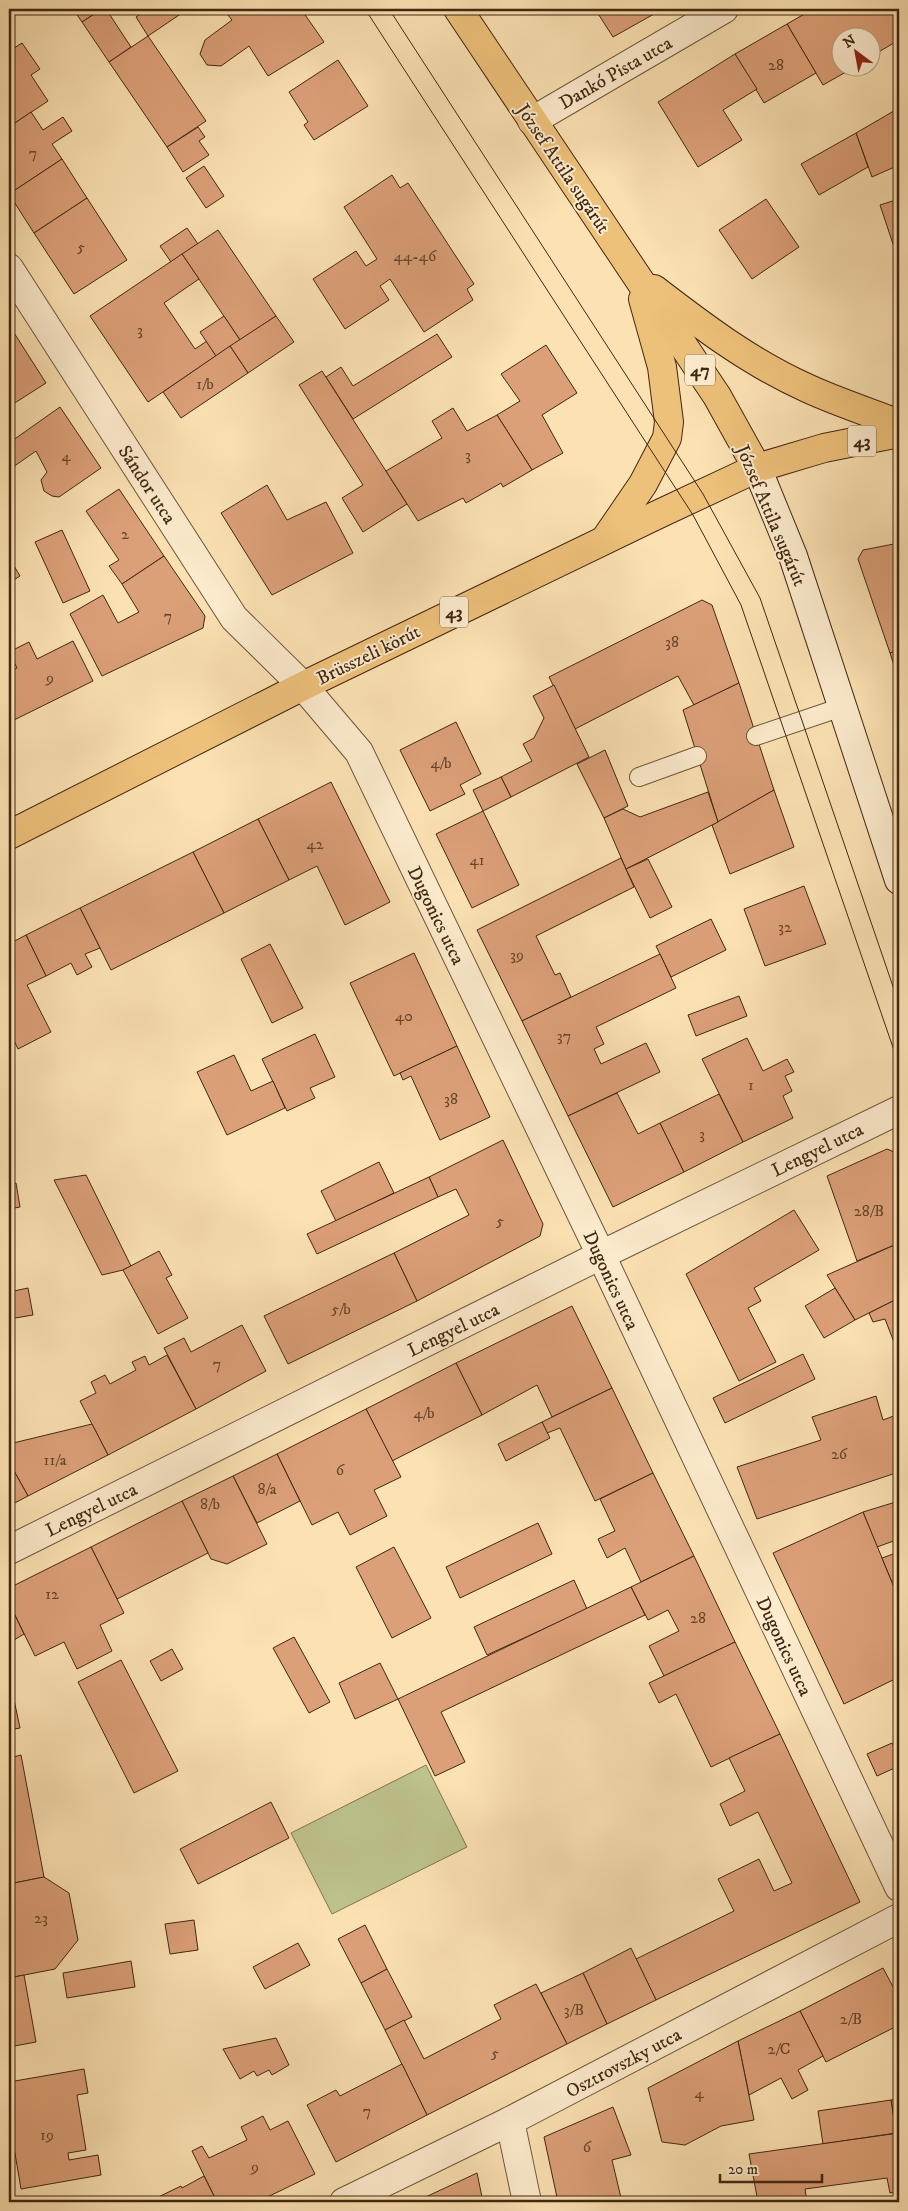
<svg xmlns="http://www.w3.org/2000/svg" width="908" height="2211" viewBox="0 0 908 2211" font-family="'IM FELL DW Pica',serif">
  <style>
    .green { fill: #bec38d; stroke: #7f7550 }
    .building { fill: #dca078; stroke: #402712 }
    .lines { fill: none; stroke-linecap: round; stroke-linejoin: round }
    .lane-casing { stroke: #6f563a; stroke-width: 20 }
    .street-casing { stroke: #6f563a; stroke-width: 30 }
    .secondary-casing { stroke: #402712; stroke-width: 30 }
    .primary-casing { stroke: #402712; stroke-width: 30 }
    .lane { stroke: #fdecce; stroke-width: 18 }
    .street { stroke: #fdecce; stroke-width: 28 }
    .secondary { stroke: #fdecce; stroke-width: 28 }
    .primary { stroke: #eec17a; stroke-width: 28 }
    .tram { stroke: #402712; stroke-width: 1 }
    .labels { text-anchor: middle; stroke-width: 4; stroke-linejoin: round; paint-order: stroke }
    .number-label { font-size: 16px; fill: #67452c }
    .shield { fill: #fdecce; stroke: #79624a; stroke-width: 1 }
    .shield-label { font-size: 18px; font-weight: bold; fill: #402712 }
    .street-label { font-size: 19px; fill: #402712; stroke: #fdecce }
  </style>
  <rect width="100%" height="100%" fill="#fce2b3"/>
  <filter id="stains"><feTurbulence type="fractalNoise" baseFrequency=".004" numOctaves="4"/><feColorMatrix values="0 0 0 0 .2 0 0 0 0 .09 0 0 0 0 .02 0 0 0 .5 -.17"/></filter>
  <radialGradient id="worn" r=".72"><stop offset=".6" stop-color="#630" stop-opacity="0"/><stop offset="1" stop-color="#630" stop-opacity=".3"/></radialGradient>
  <path class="green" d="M426,1765L467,1847L332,1914L291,1833Z"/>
  <g class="building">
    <path d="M73,9H102L82,22Z"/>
    <path d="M102,9H106L131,47L109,62L82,22Z"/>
    <path d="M147,9H188L148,36L136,17Z"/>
    <path d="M223,9H301L324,42L268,76L249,46L221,66L207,65L200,54L205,40L232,20Z"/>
    <path d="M595,9H663L613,37Z"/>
    <path d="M813,9H899V40L870,57V38H840V68H853L823,85L787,24Z"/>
    <path d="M787,24L816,73L764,103L735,54Z"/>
    <path d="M148,36L206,121L167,147L109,62Z"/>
    <path d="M22,43L40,69L31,75L48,101L9,127V46L11,50Z"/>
    <path d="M735,54L757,89L723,110L742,140L698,167L658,102Z"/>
    <path d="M338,60L368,106L314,140L304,125L308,122L289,92Z"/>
    <path d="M899,108V148L897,149L899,165L872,177L856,133Z"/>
    <path d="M31,112L43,130L63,117L72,131L52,144L62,159L9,194V127Z"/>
    <path d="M198,127L205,137L199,141L209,155L183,172L167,147Z"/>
    <path d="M856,133L868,167L819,195L801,164Z"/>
    <path d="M62,159L87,198L34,233L9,194Z"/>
    <path d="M204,166L224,196L206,208L186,178Z"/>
    <path d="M392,175L400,188L408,183L474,284L467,289L473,300L424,332L390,279L380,286L389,300L345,329L313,279L356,251L366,266L377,259L344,207Z"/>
    <path d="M87,198L127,260L74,294L34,233Z"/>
    <path d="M766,199L799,247L752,279L719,230Z"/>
    <path d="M899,199V262L880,205Z"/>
    <path d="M187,228L198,244L171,262L160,246Z"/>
    <path d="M218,230L276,316L240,340L182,254Z"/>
    <path d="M182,254L199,279L164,303L195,349L207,341L216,356L148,402L90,316Z"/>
    <path d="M224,316L240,340L216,356L200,332Z"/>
    <path d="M276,316L294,342L248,373L230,346Z"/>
    <path d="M9,325L46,383L10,406L9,404Z"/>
    <path d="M437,334L452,357L353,419L326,377L341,367L353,386Z"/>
    <path d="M546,345L577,393L542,415L563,453L532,470L497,415L520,401L501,374Z"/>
    <path d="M230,346L248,373L181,418L163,392Z"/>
    <path d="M322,371L407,504L363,532L342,498L363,485L299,385Z"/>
    <path d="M60,407L101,468L59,497L52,496L44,491L41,480L47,472L36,451L13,467L9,460V443Z"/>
    <path d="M453,408L467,431L497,415L532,470L503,487L501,483L466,503L463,498L418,521L386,471L442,438L432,421Z"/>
    <path d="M267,485L287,520L326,502L353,553L272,595L221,513Z"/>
    <path d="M119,489L164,556L122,584L109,566L119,560L86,511Z"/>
    <path d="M62,530L90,591L63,603L35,542Z"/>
    <path d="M899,543V650L890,653L858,559L863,550Z"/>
    <path d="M164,556L205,616L203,628L102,676L70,614L103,595L118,623L139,612L122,584Z"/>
    <path d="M10,559L20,576L9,583V560Z"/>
    <path d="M702,600L712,605L739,683L694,705L678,676L575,729L549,677Z"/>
    <path d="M73,641L93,681L14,720L9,709V672L17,668L9,652L29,642L37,659Z"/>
    <path d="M899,650V681L890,653Z"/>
    <path d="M739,683L774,790L718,822L683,710Z"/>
    <path d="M554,685L589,757L511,797L501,777L532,761L523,744L534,738L544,718L533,696Z"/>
    <path d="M456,722L481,774L460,785L465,794L430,811L400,750Z"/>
    <path d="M605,750L628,806L604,818L577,764Z"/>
    <path d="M501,777L511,797L483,811L473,790Z"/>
    <path d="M331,782L390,902L345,925L317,866L289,880L258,819Z"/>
    <path d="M774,790L794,847L730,874L712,825Z"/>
    <path d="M708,792L718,822L626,869L604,818L623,809L640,817Z"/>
    <path d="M483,811L519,885L472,908L436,834Z"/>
    <path d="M258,819L289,880L224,913L193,852Z"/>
    <path d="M193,852L224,913L111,970L80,908Z"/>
    <path d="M621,858L634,887L536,936L555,975L560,973L571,997L522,1021L477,930Z"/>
    <path d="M648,859L672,907L650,918L626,869Z"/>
    <path d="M804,886L826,944L765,966L744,909Z"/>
    <path d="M80,908L100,948L85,954L92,967L77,975L71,963L46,976L26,935Z"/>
    <path d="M711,919L726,950L671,977L656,946Z"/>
    <path d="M26,935L46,976L27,985L51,1032L18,1049L9,1030V944Z"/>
    <path d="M270,944L303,1008L272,1023L241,959Z"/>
    <path d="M414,953L457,1046L394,1076L350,983Z"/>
    <path d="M660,954L676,988L596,1027L604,1044L594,1049L601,1064L646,1043L660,1072L568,1116L522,1021Z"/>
    <path d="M739,996L747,1016L696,1036L688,1015Z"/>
    <path d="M315,1034L335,1077L310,1088L315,1098L287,1111L262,1059Z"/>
    <path d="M747,1038L763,1071L787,1059L794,1072L785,1076L792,1091L783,1096L793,1118L743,1142L702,1059Z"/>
    <path d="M457,1046L490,1117L440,1140L411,1076L403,1080L400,1073Z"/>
    <path d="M234,1055L251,1091L273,1081L285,1108L227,1135L197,1072Z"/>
    <path d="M617,1093L638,1134L660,1123L684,1172L613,1207L568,1116Z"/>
    <path d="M719,1094L743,1142L684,1172L660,1123Z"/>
    <path d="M503,1140L543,1224L540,1236L417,1301L394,1253L469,1215L456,1189L438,1197L429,1177Z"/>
    <path d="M887,1149L892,1151L895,1154L899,1166V1243L857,1261L827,1176Z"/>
    <path d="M379,1162L394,1193L336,1221L321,1191Z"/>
    <path d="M86,1175L131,1266L123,1270L102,1275L54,1180Z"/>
    <path d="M429,1177L438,1197L317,1254L307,1234Z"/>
    <path d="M16,1183L20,1207L9,1209V1185Z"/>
    <path d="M794,1210L819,1250L754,1288L761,1301L748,1308L776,1362L739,1381L686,1274Z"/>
    <path d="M899,1243V1298L855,1320L827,1275Z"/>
    <path d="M159,1251L172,1275L166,1278L188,1318L158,1334L123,1270Z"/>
    <path d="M394,1253L417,1301L288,1364L264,1316Z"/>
    <path d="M28,1288L33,1315L9,1319V1292Z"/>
    <path d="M835,1288L855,1320L824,1338L805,1306Z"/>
    <path d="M899,1298V1355L885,1319L873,1322L869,1313Z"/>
    <path d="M572,1306L612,1388L552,1417L537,1385L482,1415L456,1363Z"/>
    <path d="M242,1325L266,1371L196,1409L164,1348L184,1338L191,1352Z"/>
    <path d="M803,1354L815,1379L725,1423L713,1398Z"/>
    <path d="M167,1355L196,1409L108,1455L80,1401L96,1393L91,1382L105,1375L110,1384L136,1370L132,1362L145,1356L149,1365Z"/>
    <path d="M456,1363L482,1415L392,1461L366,1409Z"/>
    <path d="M612,1388L653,1473L595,1501L560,1428L547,1433L542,1422Z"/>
    <path d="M876,1396L883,1420L899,1414V1472L757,1519L737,1467L821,1440L812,1417Z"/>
    <path d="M366,1409L401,1477L374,1490L387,1516L350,1535L338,1512L312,1525L277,1454Z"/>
    <path d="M542,1422L550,1438L506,1461L498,1444Z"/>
    <path d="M92,1424L108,1455L28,1496L9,1462V1444Z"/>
    <path d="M277,1454L300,1501L257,1523L233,1476Z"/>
    <path d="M9,1462L28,1496L9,1506Z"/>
    <path d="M653,1473L694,1556L641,1582L625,1548L607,1558L598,1539L615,1531L600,1499Z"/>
    <path d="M233,1476L267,1544L227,1564L211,1559L182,1501Z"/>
    <path d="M182,1501L208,1553L117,1599L91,1547Z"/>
    <path d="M899,1501V1539L877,1547L863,1512Z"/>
    <path d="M863,1512L899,1599V1677L844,1704L773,1553Z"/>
    <path d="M538,1523L552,1554L460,1598L446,1567Z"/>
    <path d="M91,1547L124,1613L100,1625L112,1651L77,1669L64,1642L35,1656L9,1603V1588Z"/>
    <path d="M394,1547L431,1618L392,1638L356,1567Z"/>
    <path d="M899,1552V1599L882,1558Z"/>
    <path d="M694,1556L735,1642L664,1676L649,1646L679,1631L668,1610L648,1620L631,1587Z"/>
    <path d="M574,1580L587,1609L487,1655L474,1627Z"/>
    <path d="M631,1587L645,1615L441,1712L465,1762L435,1776L398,1699Z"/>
    <path d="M9,1603L24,1634L9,1643Z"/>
    <path d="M294,1637L330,1702L309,1713L273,1648Z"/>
    <path d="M735,1642L780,1734L711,1767L676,1694L659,1703L649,1683Z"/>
    <path d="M172,1649L183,1669L161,1681L150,1661Z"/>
    <path d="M121,1660L178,1771L134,1793L78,1682Z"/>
    <path d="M380,1663L398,1699L355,1719L339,1683Z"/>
    <path d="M13,1695L20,1728L9,1730V1696Z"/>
    <path d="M780,1734L860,1902L656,2000L636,1959L734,1911L718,1879L759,1859L774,1891L792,1883L758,1812L730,1826L720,1804L745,1791L729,1758Z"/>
    <path d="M892,1743L899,1758V1766L877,1776L867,1754Z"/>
    <path d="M21,1755L44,1877L9,1884V1758Z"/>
    <path d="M271,1802L289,1838L198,1884L180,1849Z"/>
    <path d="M44,1877L69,1893L78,1940L55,1969L9,1978V1884Z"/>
    <path d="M194,1920L198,1950L170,1954L165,1924Z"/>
    <path d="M365,1925L387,1969L361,1983L338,1939Z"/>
    <path d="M298,1943L310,1965L265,1989L253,1967Z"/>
    <path d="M631,1948L656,2000L607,2024L583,1973Z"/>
    <path d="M131,1961L135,1987L67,1998L63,1973Z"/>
    <path d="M883,1968L899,1998V2025L826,2062L800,2011Z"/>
    <path d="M387,1969L412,2017L385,2030L361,1983Z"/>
    <path d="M583,1973L607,2024L567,2044L541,1993Z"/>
    <path d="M24,1975L36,2042L9,2047V1978Z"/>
    <path d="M536,1984L567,2044L427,2115L385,2030L404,2020L424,2059L501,2019L494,2005Z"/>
    <path d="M800,2011L823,2056L798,2070L808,2090L792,2099L781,2078L749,2095L738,2041Z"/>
    <path d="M276,2038L289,2065L272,2075L269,2070L257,2076L254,2071L240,2079L223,2049Z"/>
    <path d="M738,2041L754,2120L721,2126L685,2145L662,2142L648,2088Z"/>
    <path d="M402,2064L427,2115L336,2162L307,2105L336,2090L340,2096Z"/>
    <path d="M84,2069L88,2093L77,2095L86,2150L68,2153L69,2160L98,2155L101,2175L21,2189L9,2118V2082Z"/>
    <path d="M899,2099V2133H896L891,2100Z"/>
    <path d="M891,2100L896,2133L823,2144L818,2111Z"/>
    <path d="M613,2107L631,2155L612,2160L622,2202H558L544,2137Z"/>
    <path d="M263,2116L270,2130L288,2121L315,2174L257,2202H217L192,2151L202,2146L209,2158L247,2140L241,2127Z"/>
    <path d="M899,2133V2191L890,2193L887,2178L805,2189L807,2202H758L749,2154Z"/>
    <path d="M477,2173L483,2202H415Z"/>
    <path d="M204,2176L217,2202H148L181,2186L182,2188Z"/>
  </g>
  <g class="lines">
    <g class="lane-casing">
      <g id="lane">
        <path d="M756,736L842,707"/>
        <path d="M639,777L697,756"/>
      </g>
    </g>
    <g class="street-casing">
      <g id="street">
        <path d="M532,121L724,9"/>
        <path d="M9,268L234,618L303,686L359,752L601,1255L899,1887"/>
        <path d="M9,1550L601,1255L899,1110"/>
        <path d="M510,2121L527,2202"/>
        <path d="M344,2202L510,2121L899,1918"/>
      </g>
    </g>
    <g class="secondary-casing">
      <path id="secondary" d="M757,468L793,556L899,880"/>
    </g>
    <g class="primary-casing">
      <g id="primary">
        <path d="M458,9L717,396L757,468"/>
        <path d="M654,289C702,326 751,363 807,388C837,402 869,412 899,424"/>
        <path d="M606,538L643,484L667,438L669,422L662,367L643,299"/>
        <path d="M9,835L303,686L661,513L757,468L824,448L899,433"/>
      </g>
    </g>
    <use href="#lane" class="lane"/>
    <use href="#street" class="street"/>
    <use href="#secondary" class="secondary"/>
    <use href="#primary" class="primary"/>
    <g class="tram">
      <path d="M365,9L693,515L741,605L899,1065"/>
      <path d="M389,9L703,494L760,598L899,1004"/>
    </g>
  </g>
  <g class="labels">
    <g class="number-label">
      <text x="776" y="70">28</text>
      <text x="33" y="158">7</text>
      <text x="81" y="252">5</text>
      <text x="415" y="261">44-46</text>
      <text x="140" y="335">3</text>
      <text x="205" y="389">1/b</text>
      <text x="468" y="460">3</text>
      <text x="66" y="461">4</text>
      <text x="125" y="539">2</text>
      <text x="168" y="621">7</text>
      <text x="672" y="647">38</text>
      <text x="50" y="683">9</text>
      <text x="441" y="768">4/b</text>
      <text x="315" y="849">42</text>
      <text x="477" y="865">41</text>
      <text x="785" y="932">32</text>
      <text x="517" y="960">39</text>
      <text x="404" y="1021">40</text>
      <text x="564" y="1041">37</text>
      <text x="751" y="1090">1</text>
      <text x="451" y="1104">38</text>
      <text x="702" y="1139">3</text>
      <text x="869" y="1216">28/B</text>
      <text x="500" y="1226">5</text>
      <text x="341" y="1314">5/b</text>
      <text x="217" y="1369">7</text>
      <text x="424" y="1418">4/b</text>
      <text x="839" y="1459">26</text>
      <text x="55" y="1465">11/a</text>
      <text x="340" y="1475">6</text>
      <text x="267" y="1494">8/a</text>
      <text x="210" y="1509">8/b</text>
      <text x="52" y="1599">12</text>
      <text x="698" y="1623">28</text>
      <text x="41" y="1923">23</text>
      <text x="574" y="2015">3/B</text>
      <text x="851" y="2024">2/B</text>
      <text x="779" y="2054">2/C</text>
      <text x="495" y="2058">5</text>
      <text x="699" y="2098">4</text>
      <text x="367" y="2116">7</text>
      <text x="47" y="2140">19</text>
      <text x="587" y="2152">6</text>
      <text x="255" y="2172">9</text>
    </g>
    <g class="shield">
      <rect x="685" y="354.5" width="30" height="31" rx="4"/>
      <rect x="848" y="425.5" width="28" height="31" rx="4"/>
      <rect x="440" y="596.5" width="28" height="31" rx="4"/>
    </g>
    <g class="shield-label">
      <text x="700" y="376">47</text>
      <text x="862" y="447">43</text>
      <text x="454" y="618">43</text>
    </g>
    <g class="street-label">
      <text transform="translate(615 72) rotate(-30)" y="7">Dankó Pista utca</text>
      <text transform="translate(564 168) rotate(56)" y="7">József Attila sugárút</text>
      <text transform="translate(148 484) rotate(57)" y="7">Sándor utca</text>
      <text transform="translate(772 515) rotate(67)" y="7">József Attila sugárút</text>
      <text transform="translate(368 654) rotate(-26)" y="7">Brüsszeli körút</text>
      <text transform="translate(437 915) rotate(64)" y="7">Dugonics utca</text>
      <text transform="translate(817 1149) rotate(-26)" y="7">Lengyel utca</text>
      <text transform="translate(612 1280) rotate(65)" y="7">Dugonics utca</text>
      <text transform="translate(453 1329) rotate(-26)" y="7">Lengyel utca</text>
      <text transform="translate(91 1509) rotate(-26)" y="7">Lengyel utca</text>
      <text transform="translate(785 1646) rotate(65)" y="7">Dugonics utca</text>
      <text transform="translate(623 2062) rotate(-28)" y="7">Osztrovszky utca</text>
    </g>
  </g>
  <rect width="908" height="2211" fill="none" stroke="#fce2b3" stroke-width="30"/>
  <rect x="10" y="10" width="888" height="2191" fill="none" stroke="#402712" stroke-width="2.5"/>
  <rect x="15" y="15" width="878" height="2181" fill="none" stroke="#402712"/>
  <g transform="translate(856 52) rotate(328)"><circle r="24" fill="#fdecce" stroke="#b19d83"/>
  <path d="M0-4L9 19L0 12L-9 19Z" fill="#8f2418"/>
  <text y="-8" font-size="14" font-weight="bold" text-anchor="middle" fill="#402712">N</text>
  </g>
  <path d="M720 2174v8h102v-8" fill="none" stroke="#402712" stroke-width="2.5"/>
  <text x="728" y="2174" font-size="15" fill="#402712" stroke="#fdecce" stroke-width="4" paint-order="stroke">20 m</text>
  <rect width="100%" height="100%" filter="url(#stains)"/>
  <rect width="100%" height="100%" fill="url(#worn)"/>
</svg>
